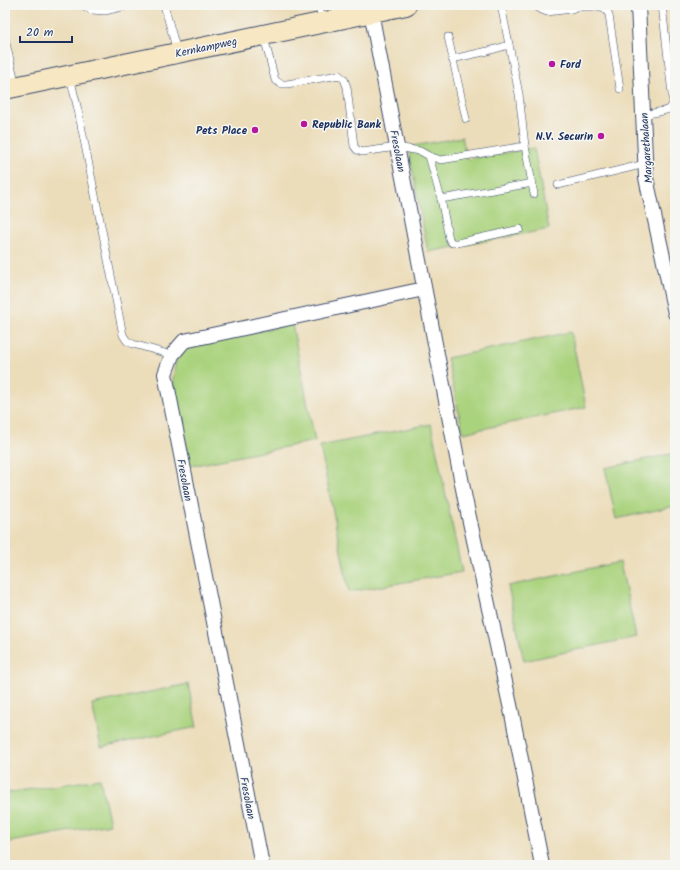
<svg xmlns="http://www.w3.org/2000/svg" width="680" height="870" viewBox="0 0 680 870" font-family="Kalam,sans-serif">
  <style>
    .green { fill: #aad37e; stroke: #62816e }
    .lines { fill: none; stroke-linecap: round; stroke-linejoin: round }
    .lane-casing { stroke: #3a496c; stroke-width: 8 }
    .street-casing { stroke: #3a496c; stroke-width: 16 }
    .secondary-casing { stroke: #3a496c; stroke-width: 22 }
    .lane { stroke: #fff; stroke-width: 7 }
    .street { stroke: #fff; stroke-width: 14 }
    .secondary { stroke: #f7e8c3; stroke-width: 20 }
    .poi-dot { fill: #b5179e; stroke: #f6f6f2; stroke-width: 1.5 }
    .labels { text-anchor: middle; stroke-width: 3; stroke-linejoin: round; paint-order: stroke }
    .street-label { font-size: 11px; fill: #1b2f5e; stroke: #f6f6f2 }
    .poi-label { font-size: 11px; font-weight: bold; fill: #1b2f5e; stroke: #f6f6f2; text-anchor: start }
  </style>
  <rect width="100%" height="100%" fill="#f6f6f2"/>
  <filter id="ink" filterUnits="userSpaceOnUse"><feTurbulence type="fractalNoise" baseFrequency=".025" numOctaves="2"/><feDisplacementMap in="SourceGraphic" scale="8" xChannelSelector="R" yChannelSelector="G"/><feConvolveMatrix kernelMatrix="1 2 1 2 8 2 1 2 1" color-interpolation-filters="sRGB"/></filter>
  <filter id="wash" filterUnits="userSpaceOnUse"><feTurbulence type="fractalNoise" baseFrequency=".012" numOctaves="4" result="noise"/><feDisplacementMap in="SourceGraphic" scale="16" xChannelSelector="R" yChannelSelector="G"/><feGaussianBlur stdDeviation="0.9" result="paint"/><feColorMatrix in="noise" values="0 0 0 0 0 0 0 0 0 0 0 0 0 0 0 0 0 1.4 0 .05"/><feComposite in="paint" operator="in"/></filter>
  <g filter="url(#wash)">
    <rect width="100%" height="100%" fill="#ecddba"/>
    <g class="green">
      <path d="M462,137L467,159L534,148L549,229L428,252L408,147Z"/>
      <path d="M292,324L315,441L191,466L173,380C175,362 175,359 188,346Z"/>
      <path d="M571,332L586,407L463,433L447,358Z"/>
      <path d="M431,424L462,572L349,592L320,446Z"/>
      <path d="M675,453V506L616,519L605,468Z"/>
      <path d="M620,562L636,637L524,661L508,586Z"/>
      <path d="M188,684L197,727L101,747L92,704Z"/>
      <path d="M100,779L110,824L5,843V793Z"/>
    </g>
  </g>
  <g filter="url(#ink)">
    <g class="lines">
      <g class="lane-casing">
        <g id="lane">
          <path d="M83,5L91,10L105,11L130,5"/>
          <path d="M164,5L177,51"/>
          <path d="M318,5L323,20"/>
          <path d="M501,5L519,94L525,146L534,194"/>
          <path d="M534,5L542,10L547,12L572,9L579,5"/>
          <path d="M577,7H602L607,10L609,15L620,89"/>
          <path d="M264,37L275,80L281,84H287L339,75L344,79L347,87L354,146L357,150L362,152L397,147L420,151L429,156L441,160L525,146"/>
          <path d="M448,37L466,119"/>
          <path d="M5,39L16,86"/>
          <path d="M452,59L488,51L509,45"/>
          <path d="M70,77L78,110L123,335L127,341L133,344L172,355"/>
          <path d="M643,115L663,111L670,109L673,103L662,5"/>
          <path d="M429,156L441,199L449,239L452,243H457L520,229"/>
          <path d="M558,185L645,164"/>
          <path d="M441,199L533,183"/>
        </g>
      </g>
      <g class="street-casing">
        <g id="street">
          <path d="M638,5L646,178L675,313"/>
          <path d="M371,12L465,499L512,714L542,865"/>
          <path d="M262,865L165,374L172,355L184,341L424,289"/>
        </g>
      </g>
      <g class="secondary-casing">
        <path id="secondary" d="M5,89L177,53L406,5"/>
      </g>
      <use href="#lane" class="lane"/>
      <use href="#street" class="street"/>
      <use href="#secondary" class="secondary"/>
    </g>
  </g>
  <g class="poi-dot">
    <circle cx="552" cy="64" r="4"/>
    <circle cx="304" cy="124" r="4"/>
    <circle cx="255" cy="130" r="4"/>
    <circle cx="601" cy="136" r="4"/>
  </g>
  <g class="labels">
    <g class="street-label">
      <text transform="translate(206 47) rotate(-12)" y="4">Kernkampweg</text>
      <text transform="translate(646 148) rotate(-94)" y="4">Margarethalaan</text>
      <text transform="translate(398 151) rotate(79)" y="4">Fresolaan</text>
      <text transform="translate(185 480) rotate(79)" y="4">Fresolaan</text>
      <text transform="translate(248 798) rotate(79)" y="4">Fresolaan</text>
    </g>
    <g class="poi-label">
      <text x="560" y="68">Ford</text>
      <text x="312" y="128">Republic Bank</text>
      <text x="247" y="134" text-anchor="end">Pets Place</text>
      <text x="593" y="140" text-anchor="end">N.V. Securin</text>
    </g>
  </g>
  <rect width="680" height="870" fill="none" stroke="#f6f6f2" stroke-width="20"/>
  <path d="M20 36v6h52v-6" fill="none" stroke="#1b2f5e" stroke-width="2"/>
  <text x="26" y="36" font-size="12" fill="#1b2f5e" stroke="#f6f6f2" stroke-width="3" paint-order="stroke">20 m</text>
</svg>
